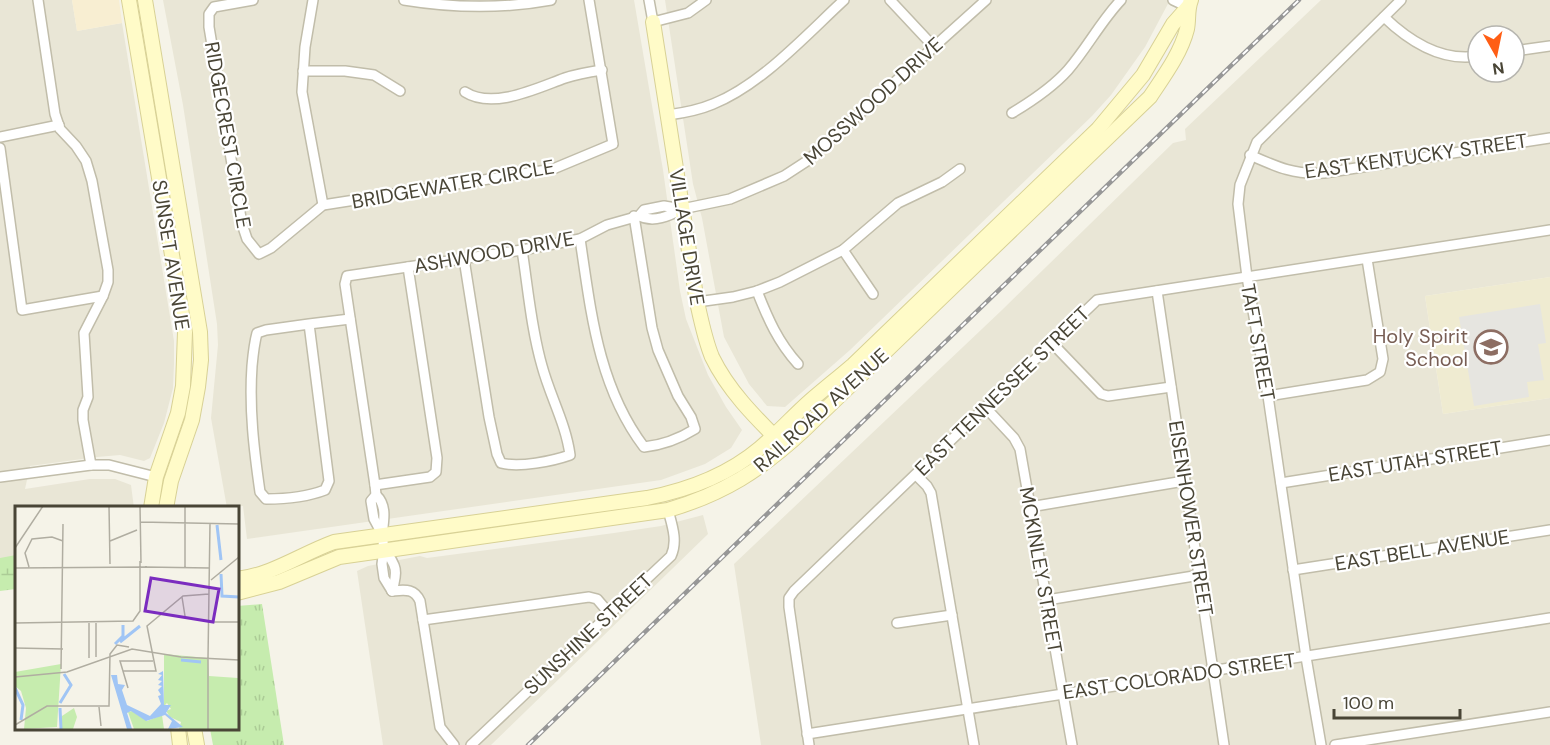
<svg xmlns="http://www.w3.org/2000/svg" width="1550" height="745" viewBox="0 0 1550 745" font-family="'DM Sans',sans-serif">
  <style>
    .residential { fill: #e9e6d6; fill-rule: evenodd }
    .commercial { fill: #f8eed2 }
    .education { fill: #efebd1 }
    .grass { fill: url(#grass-tufts) }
    .wetland { fill: url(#wetland-marsh) }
    .parking { fill: #e6e5e0 }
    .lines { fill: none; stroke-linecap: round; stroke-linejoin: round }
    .street-casing { stroke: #c1bdaa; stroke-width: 12 }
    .secondary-casing { stroke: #d8d195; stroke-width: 16 }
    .street { stroke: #fff; stroke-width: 9 }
    .secondary { stroke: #fffbc8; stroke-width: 14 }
    .rail-casing { stroke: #979797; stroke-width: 4.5 }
    .rail { stroke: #fff; stroke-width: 2; stroke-dasharray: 7; stroke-linecap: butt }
    .labels { text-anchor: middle; stroke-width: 4.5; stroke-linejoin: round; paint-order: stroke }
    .street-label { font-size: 20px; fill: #494536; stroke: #fff }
    .education-label { font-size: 20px; fill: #785e54; stroke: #fff; text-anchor: end }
    .inset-river { fill: none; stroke: #a0c5f5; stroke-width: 3 }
    .inset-road { fill: none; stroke: #b0ada1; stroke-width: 1.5 }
    .view { fill: #7b2cbf; fill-opacity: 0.15; stroke: #7b2cbf; stroke-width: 3 }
    .inset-edge { fill: none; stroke: #494536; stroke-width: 3 }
  </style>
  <defs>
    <pattern id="grass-tufts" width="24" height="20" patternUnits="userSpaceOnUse" patternTransform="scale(1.5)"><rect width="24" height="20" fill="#c6ecae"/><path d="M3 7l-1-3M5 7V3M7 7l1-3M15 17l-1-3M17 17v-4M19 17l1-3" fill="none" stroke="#accc96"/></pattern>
    <pattern id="wetland-marsh" width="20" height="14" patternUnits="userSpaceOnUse" patternTransform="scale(1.5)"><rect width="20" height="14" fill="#c6ecae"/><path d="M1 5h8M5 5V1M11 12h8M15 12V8" fill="none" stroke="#accc96"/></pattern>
  </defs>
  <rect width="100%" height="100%" fill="#f5f3e8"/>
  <g class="residential">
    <path d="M0,0H72L77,31L122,23L174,341V364L173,388L164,423L150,458L144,461L120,455L97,457L30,466L25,489L90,479H115L131,485L134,508H16V557L0,559Z"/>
    <path d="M163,0H634L663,170L680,291L686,319L708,375L726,407L742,430L731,448L705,464L661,480L247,539L243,506L227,508L211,418L218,345L217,324L183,105Z"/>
    <path d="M665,0H1170L1145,47L1111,95L1092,116L850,350L785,407L767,406L749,384L724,337L702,218L693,184Z"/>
    <path d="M1321,0H1550V277L1425,296L1443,414L1550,398V745H761L734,564L1002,310L1173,143L1186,140L1185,129ZM1478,36H1514V72H1478Z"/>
    <path d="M703,515L708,534L491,745H383L357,571L368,566L420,556L427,558L614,533L661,526Z"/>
  </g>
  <path class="commercial" d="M72,0H119L122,23L77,31Z"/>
  <path class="education" d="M1550,277V398L1443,414L1425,296Z"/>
  <path class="grass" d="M262,604L284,745H213L210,729L237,728V606Z"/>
  <path class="wetland" d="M16,555V589L0,591V558Z"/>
  <path class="parking" d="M1540,304L1546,343L1538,344L1544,380L1527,382L1529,397L1474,406L1459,317Z"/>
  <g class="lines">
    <g class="street-casing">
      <g id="street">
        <path d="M38,0L55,114L60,129L76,146L86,161L92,181L108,270V282L103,296L84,333L88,397L83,410V420L91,465"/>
        <path d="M253,0L214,7L209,14V27L242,224L247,239L259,254L271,248L323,205L553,169L613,144L589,0"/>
        <path d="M313,0L305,47L302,92L323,205"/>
        <path d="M404,0C453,8 502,9 551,0"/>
        <path d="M649,0L653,22L688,13L706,0"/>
        <path d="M890,0L934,47"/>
        <path d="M1173,0L1188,7"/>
        <path d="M1384,17C1409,41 1442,62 1478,56"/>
        <path d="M1514,51L1550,46"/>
        <path d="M303,71H345L374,75L400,91"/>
        <path d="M465,92C493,110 537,88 565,78C577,74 589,72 602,70"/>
        <path d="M1012,113C1032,101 1052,88 1068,70C1087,48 1101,21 1121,0"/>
        <path d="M668,115C683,113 699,110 713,104C761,85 806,35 844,0"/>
        <path d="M0,137L59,125"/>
        <path d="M0,148L22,310L103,296"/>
        <path d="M1250,155C1277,167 1294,175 1324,173L1550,138"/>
        <path d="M639,216C654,223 669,216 682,209"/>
        <path d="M580,239C591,312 598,386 644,447C663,445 679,439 695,429L691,417L678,396L658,350L652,328L634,216"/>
        <path d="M843,250L873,294"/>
        <path d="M464,259L489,417L497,454L501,463C519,468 553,461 570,455C566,424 550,396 542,366C531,328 528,288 522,250"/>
        <path d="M757,291C768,319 778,342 798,364"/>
        <path d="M1157,291L1224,745"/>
        <path d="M697,302L733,297L757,291L780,282L843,250L898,203L942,182L960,169"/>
        <path d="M309,324L266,330L257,333C254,344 253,355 252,366C249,409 254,450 260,492L266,499C285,499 307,497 325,490L329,481L309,324L350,319"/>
        <path d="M1052,343L1101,394L1108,396L1171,387"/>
        <path d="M1268,396L1367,380L1380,372L1383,359L1367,259"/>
        <path d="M985,407L1014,438L1020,449L1072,745"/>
        <path d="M916,475L927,486L931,493L974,745"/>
        <path d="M0,477L91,465H109L156,477"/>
        <path d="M1281,483L1550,440"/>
        <path d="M375,485L430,477L436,472L437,458L408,267"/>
        <path d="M376,495C387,505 384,520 382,534"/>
        <path d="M1030,507L1184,481"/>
        <path d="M384,549C397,566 398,571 392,591"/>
        <path d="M1293,570L1550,530"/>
        <path d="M392,591L384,578L382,564L384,549L382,534L374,519L371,501L376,495L375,485L345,284L347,276L522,250L580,239L607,225L639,216L644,210L664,206L682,209L730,199L784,176L807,161L986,0"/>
        <path d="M392,591C405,590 414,588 420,601L440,727L454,745"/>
        <path d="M1047,600L1200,575"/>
        <path d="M423,620L589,597L597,599L609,613"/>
        <path d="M897,623L952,615"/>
        <path d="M807,734L1550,618"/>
        <path d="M471,745L671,556C678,541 672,525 668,510"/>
        <path d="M809,745L789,607V598L794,591L1097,300L1550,230"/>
        <path d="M1321,745L1306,657L1268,396L1247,277L1238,204L1240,185L1257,142L1401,0"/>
        <path d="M1335,745L1550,712"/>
      </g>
    </g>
    <g class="secondary-casing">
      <g id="secondary">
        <path d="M129,0L185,332L183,386L178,413L156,477L151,508"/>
        <path d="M145,0L200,332L201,360L198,387L192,420L171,481L166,508"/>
        <path d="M653,22L697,302C701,320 705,340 712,357C728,390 754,416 780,442"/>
        <path d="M237,579C272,575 301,554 334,542L647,498C688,490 728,475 760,448C778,433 793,416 810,401C824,389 839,377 853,365L1098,129L1143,75L1173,24L1188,7"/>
        <path d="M237,593L279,582L339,557L668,510C723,494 761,470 803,431L1150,97C1164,76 1181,53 1187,29C1189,19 1187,10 1191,0"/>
        <path d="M178,728L180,745"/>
        <path d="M194,728L197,745"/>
      </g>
    </g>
    <use href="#street" class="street"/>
    <use href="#secondary" class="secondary"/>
    <g class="rail-casing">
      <path id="rail" d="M528,745L1299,0"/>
    </g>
    <use href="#rail" class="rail"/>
  </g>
  <defs>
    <g id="school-ring" transform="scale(1.725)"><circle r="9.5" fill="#fff" stroke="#8d6e63" stroke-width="1.5"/><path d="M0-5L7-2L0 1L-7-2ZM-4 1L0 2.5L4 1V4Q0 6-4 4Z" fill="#8d6e63"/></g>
  </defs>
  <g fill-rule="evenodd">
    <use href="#school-ring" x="1491" y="347"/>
  </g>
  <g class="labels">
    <g class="street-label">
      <text transform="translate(873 101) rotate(-42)" y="7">MOSSWOOD DRIVE</text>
      <text transform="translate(228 135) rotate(80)" y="7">RIDGECREST CIRCLE</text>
      <text transform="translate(1416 156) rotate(-8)" y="7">EAST KENTUCKY STREET</text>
      <text transform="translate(453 184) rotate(-10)" y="7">BRIDGEWATER CIRCLE</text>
      <text transform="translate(687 237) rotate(81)" y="7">VILLAGE DRIVE</text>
      <text transform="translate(494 252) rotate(-10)" y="7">ASHWOOD DRIVE</text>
      <text transform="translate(171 255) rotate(81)" y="7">SUNSET AVENUE</text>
      <text transform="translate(1258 342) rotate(80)" y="7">TAFT STREET</text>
      <text transform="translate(1002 391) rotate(-44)" y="7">EAST TENNESSEE STREET</text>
      <text transform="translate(821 410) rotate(-42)" y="7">RAILROAD AVENUE</text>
      <text transform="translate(1415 461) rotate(-9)" y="7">EAST UTAH STREET</text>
      <text transform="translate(1191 518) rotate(81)" y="7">EISENHOWER STREET</text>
      <text transform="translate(1422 550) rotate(-9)" y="7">EAST BELL AVENUE</text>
      <text transform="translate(1041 570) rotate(80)" y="7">MCKINLEY STREET</text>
      <text transform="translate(588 634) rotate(-43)" y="7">SUNSHINE STREET</text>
      <text transform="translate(1179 676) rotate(-8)" y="7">EAST COLORADO STREET</text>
    </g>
    <g class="education-label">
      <text x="1468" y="343">Holy Spirit<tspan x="1468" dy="23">School</tspan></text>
    </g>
  </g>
  <g transform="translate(15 506)">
    <rect width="224" height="224" fill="#f5f3e8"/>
    <path d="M46,158L42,221L9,223L11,202L6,185L0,180V166Z" fill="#c6ecae"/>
    <path d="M59,202L62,211L58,223H47V210ZM117,205L132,215L147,209L149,223H119L113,206Z" fill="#c6ecae"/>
    <path d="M149,148L193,152L194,170L223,172V223H164L166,216L155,211L151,205L156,203L152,197L149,200Z" fill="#c6ecae"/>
    <path d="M148,165L149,199H156L151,207L168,221L153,223L157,215L150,209L131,215L116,205L112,207L117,223H112L96,169H102L103,178L110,179L107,184L112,199L135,210L146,198L143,190L146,189L143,184L147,180L143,179L147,175L143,174L147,169L143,168Z" fill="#a0c5f5"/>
    <path class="inset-river" d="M202,19L206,54M206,68L207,90L224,91M105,136L125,120M100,138L108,130V119M166,154L186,156M0,182L8,199L6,214M45,197L56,179L49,168M45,202L46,223"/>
    <path class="inset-road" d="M94,0L95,58M125,0L126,57M125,16L224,18M95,35L122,24M0,42L28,0M14,61L10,47L17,33L37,31L48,35M130,61L195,62M170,61V0M0,62L132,61M196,74L224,51M167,91L170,110M195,116H224M0,117L118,115L125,105V55M0,142L48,143M81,151V117M74,152V117M193,152L195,17M46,163L48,18M108,165H141L132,120L168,90L194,88M0,171L52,166L117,143L166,151L224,154M113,182L105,155H138M84,201L86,220M0,219L32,200H94L95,148L102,139L114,141M193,223V152"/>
    <path class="view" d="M136,72L204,83L198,116L130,105Z"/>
    <rect width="224" height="224" class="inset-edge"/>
  </g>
  <g transform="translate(1496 54) rotate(171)"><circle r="28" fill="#ffffff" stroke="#b6b5af" stroke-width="1.5"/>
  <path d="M0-4.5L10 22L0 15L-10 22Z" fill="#ff5e15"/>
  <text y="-9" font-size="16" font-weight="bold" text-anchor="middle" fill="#494536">N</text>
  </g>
  <path d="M1334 709v9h126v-9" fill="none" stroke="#494536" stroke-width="3"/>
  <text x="1343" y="709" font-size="18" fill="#494536" stroke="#ffffff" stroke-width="4.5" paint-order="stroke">100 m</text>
</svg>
